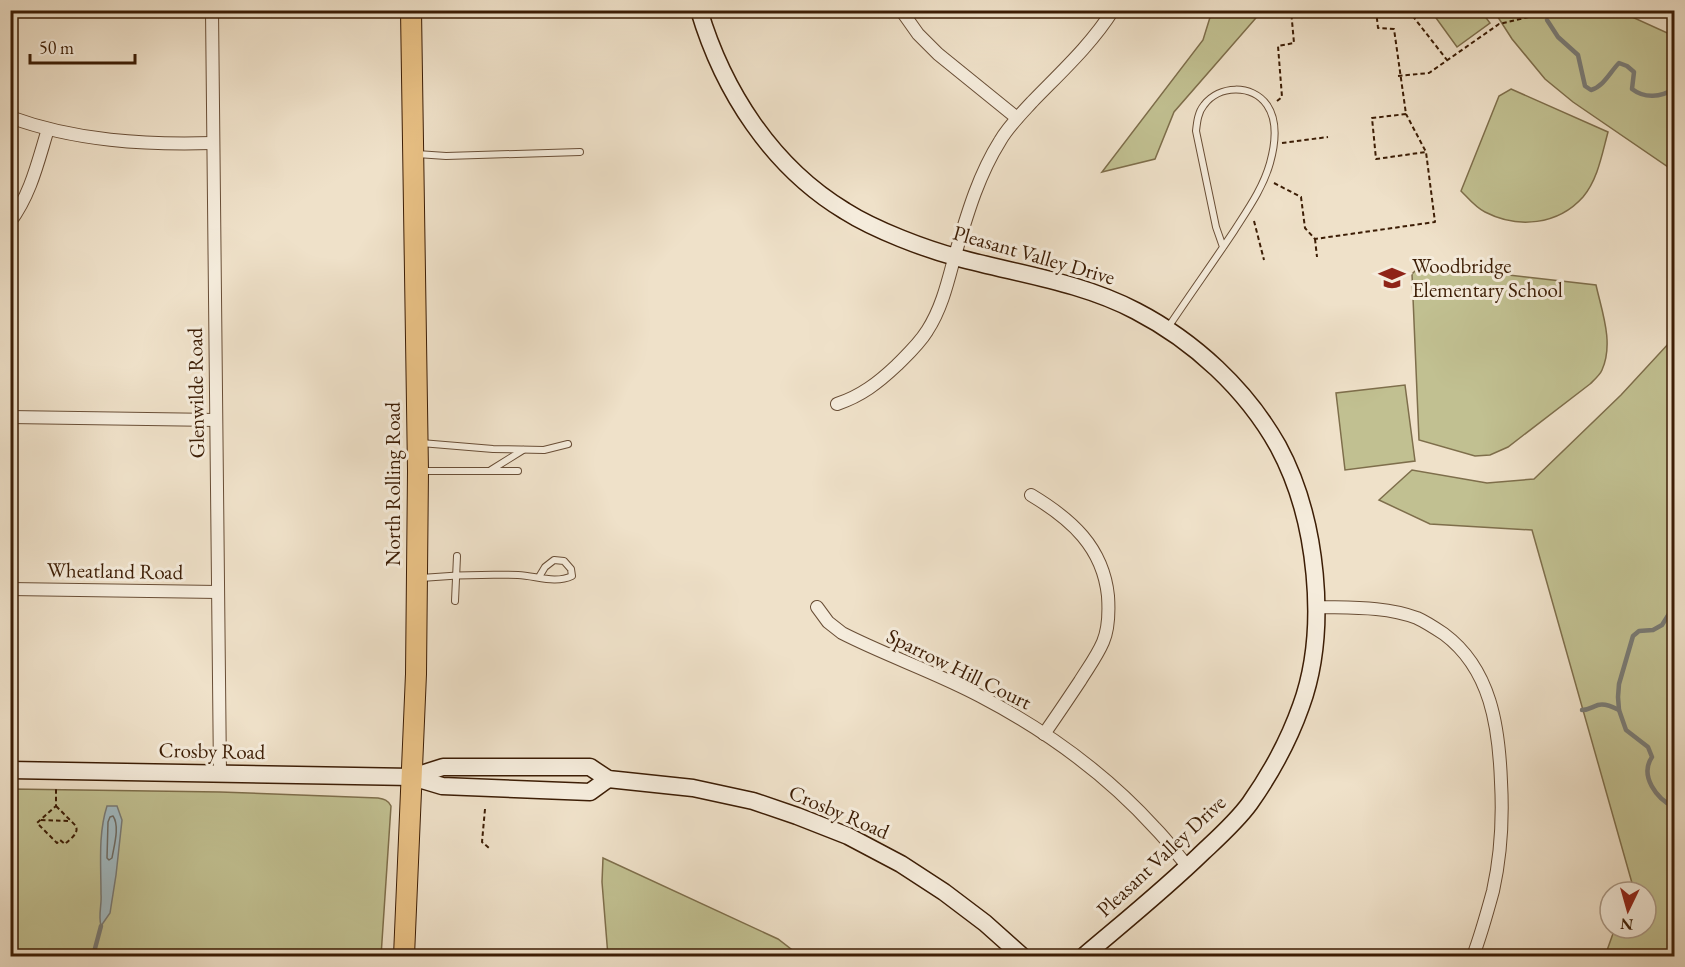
<svg xmlns="http://www.w3.org/2000/svg" width="1685" height="967" viewBox="0 0 1685 967" font-family="'EB Garamond',serif">
  <style>
    .green { fill: #c1c091; stroke: #7e6e4b; stroke-width: 1.5 }
    .water { fill: #a1bac2; stroke: #797b76; stroke-width: 1.5 }
    .lines { fill: none; stroke-linecap: round; stroke-linejoin: round }
    .shore { stroke: #6e6c64; stroke-width: 1.5 }
    .stream { stroke: #797b76; stroke-width: 4.5 }
    .lane-casing { stroke: #694e36; stroke-width: 8 }
    .street-casing { stroke: #694e36; stroke-width: 14 }
    .secondary-casing { stroke: #3c1d05; stroke-width: 19 }
    .primary-casing { stroke: #3c1d05; stroke-width: 22 }
    .path { stroke: #3c1d05; stroke-width: 2; stroke-dasharray: 4.5 3; stroke-linecap: butt }
    .lane { stroke: #f5ecdc; stroke-width: 6 }
    .street { stroke: #f5ecdc; stroke-width: 12 }
    .secondary { stroke: #f5ecdc; stroke-width: 16 }
    .primary { stroke: #e8c084; stroke-width: 20 }
    .labels { text-anchor: middle; stroke-width: 6; stroke-linejoin: round; paint-order: stroke }
    .street-label { font-size: 21px; fill: #3c1d05; stroke: #f5ecdc }
    .poi-label { font-size: 21px; fill: #3c1d05; stroke: #f5ecdc; text-anchor: start }
  </style>
  <rect width="100%" height="100%" fill="#efe1c9"/>
  <filter id="stains"><feTurbulence type="fractalNoise" baseFrequency=".00333" numOctaves="4"/><feColorMatrix values="0 0 0 0 .2 0 0 0 0 .09 0 0 0 0 .02 0 0 0 .5 -.17"/></filter>
  <radialGradient id="worn" r=".72"><stop offset=".6" stop-color="#630" stop-opacity="0"/><stop offset="1" stop-color="#630" stop-opacity=".3"/></radialGradient>
  <g class="green">
    <path d="M1212,11H1262L1174,112L1155,159L1102,172L1203,40Z"/>
    <path d="M1431,11H1481L1490,23L1457,47Z"/>
    <path d="M1494,11H1619L1674,36V171L1573,102L1545,79L1512,39Z"/>
    <path d="M1511,89L1608,132C1602,154 1598,179 1583,197C1558,225 1518,229 1485,212C1476,208 1468,198 1461,191L1499,96Z"/>
    <path d="M1421,265L1596,285C1602,312 1614,343 1602,370C1600,375 1594,380 1590,384L1508,447L1490,455L1475,456L1419,440L1412,274Z"/>
    <path d="M1674,308V956H1605L1615,928H1646V892H1628L1632,883L1532,530L1430,524L1379,500L1412,470L1487,483L1534,479L1621,395L1670,342Z"/>
    <path d="M1405,385L1415,461L1345,470L1336,393Z"/>
    <path d="M11,789L220,792L378,798C384,799 388,800 391,806L381,956H11Z"/>
    <path d="M603,858L778,939L800,956H608L602,882Z"/>
  </g>
  <path class="water" d="M107,806H117L122,820L116,875L110,913L101,926C98,915 102,905 101,894C101,865 98,834 107,806Z"/>
  <g class="lines">
    <path class="shore" d="M113,816C120,826 114,846 112,858L109,860L107,858L108,822L110,817Z"/>
    <g class="stream">
      <path d="M1547,20L1558,37L1578,55L1585,86L1591,90C1604,86 1610,72 1619,63L1627,66L1634,72L1632,89C1645,99 1661,97 1674,89"/>
      <path d="M1674,606L1662,625L1653,630L1639,631L1633,636L1619,684L1618,697L1619,710L1626,730L1648,747L1652,757C1639,776 1657,799 1674,807"/>
      <path d="M1582,710C1589,710 1592,707 1598,705C1605,703 1613,707 1619,710"/>
      <path d="M93,956L101,926"/>
    </g>
    <g class="lane-casing">
      <g id="lane">
        <path d="M417,154L446,156L580,152"/>
        <path d="M1167,329C1189,296 1212,264 1234,231C1248,209 1263,188 1270,163C1275,145 1278,121 1267,105C1252,84 1219,85 1204,105C1198,112 1197,122 1196,131L1216,227L1223,247"/>
        <path d="M421,443L493,449L544,450L568,444"/>
        <path d="M491,470L523,450"/>
        <path d="M420,471H518"/>
        <path d="M421,578C453,575 485,574 518,575C537,576 555,584 572,576L571,569L564,561L554,560L545,567L539,577"/>
        <path d="M455,601L457,556"/>
      </g>
    </g>
    <g class="street-casing">
      <g id="street">
        <path d="M212,10L220,774"/>
        <path d="M901,10L918,34L938,54L1017,118"/>
        <path d="M10,117C75,141 145,145 213,143"/>
        <path d="M10,222C31,194 38,161 48,129"/>
        <path d="M837,404C861,396 878,383 897,365C907,355 919,344 927,331C942,308 948,281 955,255C967,215 978,176 1000,141C1008,127 1021,114 1032,102C1060,73 1091,45 1113,10"/>
        <path d="M10,417L216,420"/>
        <path d="M1031,495C1071,519 1103,547 1108,596C1109,611 1109,628 1103,642C1097,656 1088,668 1080,681C1068,699 1056,717 1044,734"/>
        <path d="M10,589L218,592"/>
        <path d="M817,607L828,622L842,633C887,656 935,672 980,696C1045,730 1106,774 1155,828C1167,840 1177,854 1188,867"/>
        <path d="M1317,607C1350,608 1385,606 1417,618C1426,622 1435,628 1444,634C1491,669 1499,727 1501,782C1503,818 1501,855 1493,891C1487,913 1481,935 1473,956"/>
      </g>
    </g>
    <g class="secondary-casing">
      <g id="secondary">
        <path d="M699,10C723,91 772,167 845,211C875,230 925,249 959,258C1018,274 1081,282 1136,311C1194,341 1246,389 1278,446C1317,518 1329,629 1301,706C1289,740 1271,773 1250,803C1237,821 1219,837 1203,852C1165,889 1124,922 1084,956"/>
        <path d="M10,770L412,777L442,786L590,792L608,779"/>
        <path d="M412,777L443,767H590L608,779L693,788L753,801L797,816L848,836L901,864L944,892L985,923L1022,956"/>
      </g>
    </g>
    <g class="primary-casing">
      <path id="primary" d="M404,956L416,674L418,471L411,10"/>
    </g>
    <g class="path">
      <path d="M1376,10L1378,28L1394,29L1406,114L1372,118L1376,159L1426,152L1406,114"/>
      <path d="M1408,10L1447,60"/>
      <path d="M1398,76L1429,73L1499,24L1558,10"/>
      <path d="M1277,101L1282,97L1278,46L1294,43L1291,10"/>
      <path d="M1282,143L1328,137"/>
      <path d="M1274,183L1301,197L1305,228L1315,239L1435,222L1426,152"/>
      <path d="M1254,221L1264,260"/>
      <path d="M1315,239L1317,257"/>
      <path d="M56,806L76,826C79,834 70,839 65,844L60,840L57,843L37,823L56,806V787"/>
      <path d="M485,809L482,842L489,848"/>
      <path d="M41,820L71,821"/>
    </g>
    <use href="#lane" class="lane"/>
    <use href="#street" class="street"/>
    <use href="#secondary" class="secondary"/>
    <use href="#primary" class="primary"/>
  </g>
  <defs>
    <g id="school-bare" transform="scale(2.07)"><path d="M0-5L7-2L0 1L-7-2ZM-4 1L0 2.5L4 1V4Q0 6-4 4Z" fill="#8f2418" stroke="#f5ecdc" stroke-width="2.5" paint-order="stroke"/></g>
  </defs>
  <g fill-rule="evenodd">
    <use href="#school-bare" x="1392" y="278"/>
  </g>
  <g class="labels">
    <g class="street-label">
      <text transform="translate(1034 255) rotate(16)" y="7">Pleasant Valley Drive</text>
      <text transform="translate(196 393) rotate(-91)" y="7">Glenwilde Road</text>
      <text transform="translate(393 484) rotate(-90)" y="7">North Rolling Road</text>
      <text transform="translate(115 571) rotate(1)" y="7">Wheatland Road</text>
      <text transform="translate(959 669) rotate(26)" y="7">Sparrow Hill Court</text>
      <text transform="translate(212 751) rotate(1)" y="7">Crosby Road</text>
      <text transform="translate(839 812) rotate(23)" y="7">Crosby Road</text>
      <text transform="translate(1161 856) rotate(-43)" y="7">Pleasant Valley Drive</text>
    </g>
    <g class="poi-label">
      <text x="1412" y="273">Woodbridge<tspan x="1412" dy="24">Elementary School</tspan></text>
    </g>
  </g>
  <rect width="1685" height="967" fill="none" stroke="#efe1c9" stroke-width="36"/>
  <rect x="12" y="12" width="1661" height="943" fill="none" stroke="#3c1d05" stroke-width="3"/>
  <rect x="18" y="18" width="1649" height="931" fill="none" stroke="#3c1d05" stroke-width="1.5"/>
  <g transform="translate(1628 910) rotate(185)"><circle r="28" fill="#f5ecdc" stroke="#ab9986" stroke-width="1.5"/>
  <path d="M0-4.5L10 22L0 15L-10 22Z" fill="#8f2418"/>
  <text y="-9" font-size="16" font-weight="bold" text-anchor="middle" fill="#3c1d05">N</text>
  </g>
  <path d="M30 54v9h105v-9" fill="none" stroke="#3c1d05" stroke-width="3"/>
  <text x="39" y="54" font-size="18" fill="#3c1d05" stroke="#f5ecdc" stroke-width="4.5" paint-order="stroke">50 m</text>
  <rect width="100%" height="100%" filter="url(#stains)"/>
  <rect width="100%" height="100%" fill="url(#worn)"/>
</svg>
